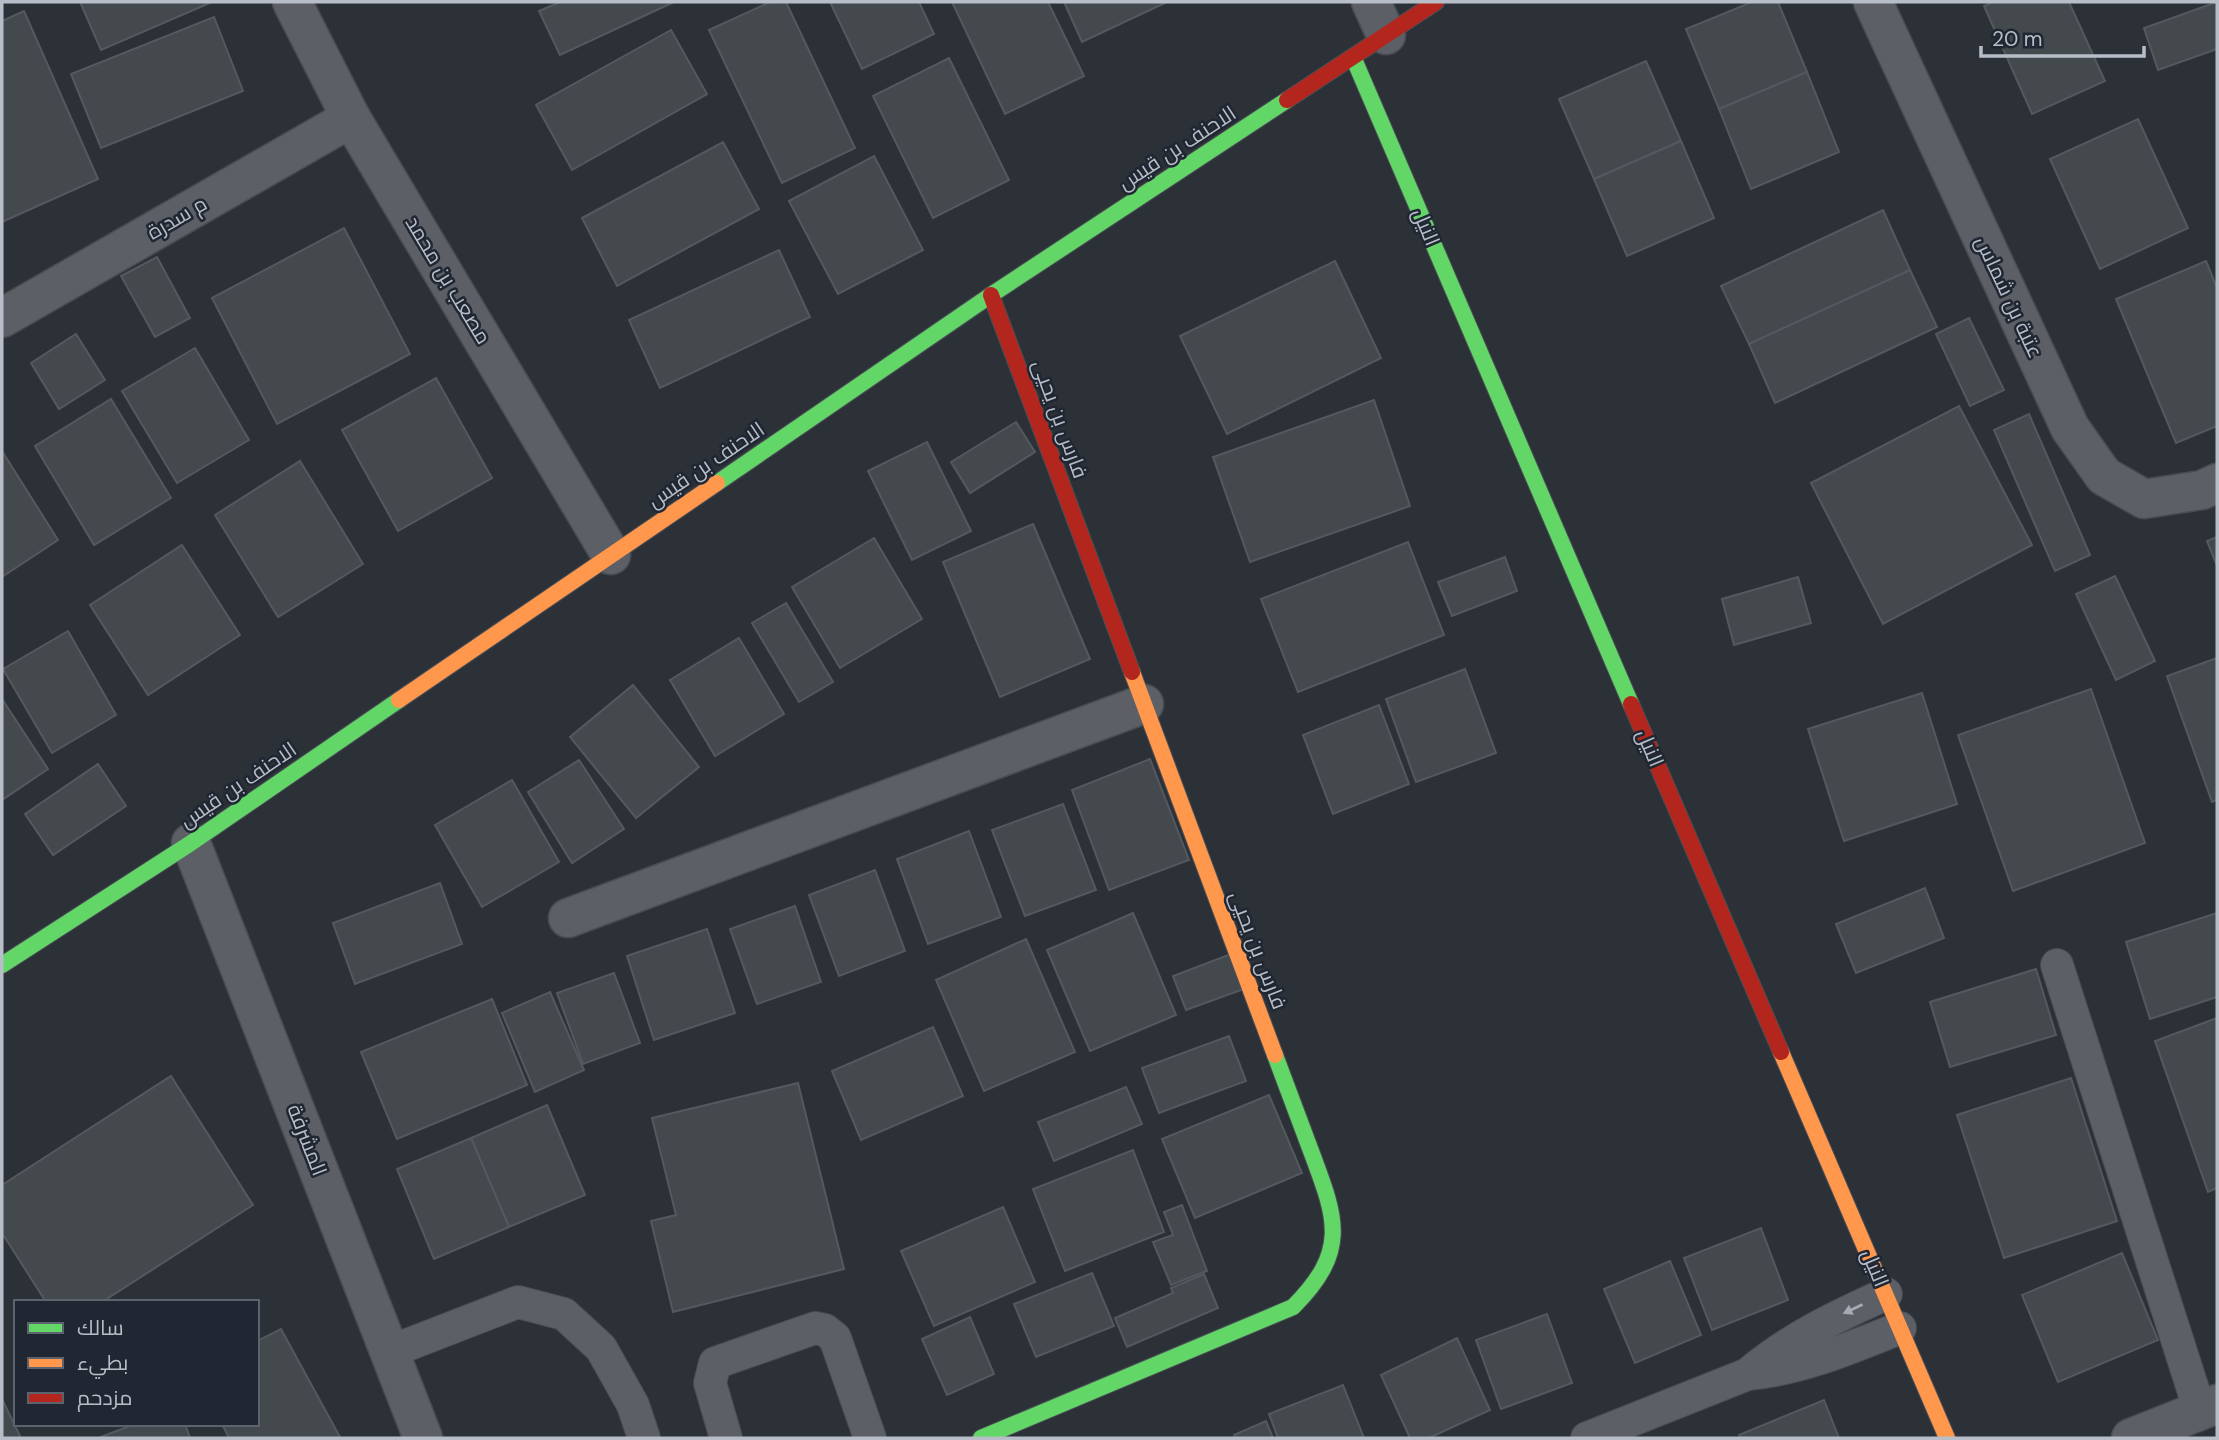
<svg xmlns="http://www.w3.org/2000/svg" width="2219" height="1440" viewBox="0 0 2219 1440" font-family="'DM Sans',Cairo,sans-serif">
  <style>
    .building { fill: #44494e; stroke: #54585f; stroke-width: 2 }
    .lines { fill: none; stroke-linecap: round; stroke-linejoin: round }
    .lane-casing { stroke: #484c51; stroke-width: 34 }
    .street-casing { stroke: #484c51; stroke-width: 41 }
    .fast-casing { stroke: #4a4e55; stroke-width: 18 }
    .slow-casing { stroke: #4a4e55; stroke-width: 18 }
    .jam-casing { stroke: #4a4e55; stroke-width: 18 }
    .lane { stroke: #5c6066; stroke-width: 32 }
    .street { stroke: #5c6066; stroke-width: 38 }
    .fast { stroke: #63d668; stroke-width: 16 }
    .slow { stroke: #ff974d; stroke-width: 16 }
    .jam { stroke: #b3261e; stroke-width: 16 }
    .oneway { fill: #a5abb4 }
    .labels { text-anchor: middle; stroke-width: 5; stroke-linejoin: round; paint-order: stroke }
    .street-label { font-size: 21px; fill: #b7bec8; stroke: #202733 }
  </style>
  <rect width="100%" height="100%" fill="#2c3138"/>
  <g class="building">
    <path d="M80,2H212L101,50Z"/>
    <path d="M560,2H674L560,55L539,11Z"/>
    <path d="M770,2H786L855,148L782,183L709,30Z"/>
    <path d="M830,2H919L934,34L862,69Z"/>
    <path d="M952,2H1048L1084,76L1005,114Z"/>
    <path d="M1064,2H1167L1082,42Z"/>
    <path d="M1752,2H1778L1807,72L1719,109L1686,29Z"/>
    <path d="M1993,2H2069L2105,81L2032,114L1984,6Z"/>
    <path d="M2217,2V49L2158,70L2144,28Z"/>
    <path d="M24,11L98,179L2,222V21Z"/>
    <path d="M214,17L243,91L101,148L71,74Z"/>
    <path d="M671,30L707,94L572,170L536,105Z"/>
    <path d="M949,58L1009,180L933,218L873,96Z"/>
    <path d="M1646,61L1681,141L1594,179L1559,99Z"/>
    <path d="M1807,72L1839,152L1751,189L1719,109Z"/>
    <path d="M2138,119L2188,228L2100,269L2050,159Z"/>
    <path d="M1681,141L1714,218L1627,256L1594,179Z"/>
    <path d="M723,142L759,209L617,286L582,218Z"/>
    <path d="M874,156L923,250L838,294L789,201Z"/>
    <path d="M1883,210L1910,270L1749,344L1721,286Z"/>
    <path d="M344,228L410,354L277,424L212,298Z"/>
    <path d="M779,250L810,317L660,388L629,320Z"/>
    <path d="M157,257L190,318L155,337L121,276Z"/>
    <path d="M1335,261L1381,358L1227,434L1180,336Z"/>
    <path d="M2206,261L2217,288V426L2176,443L2116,299Z"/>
    <path d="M1910,270L1937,327L1775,403L1749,344Z"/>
    <path d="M1969,318L2004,390L1970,406L1936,334Z"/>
    <path d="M76,334L105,380L59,409L31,363Z"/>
    <path d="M195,348L249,440L177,483L122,391Z"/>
    <path d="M436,378L492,478L398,531L342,430Z"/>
    <path d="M111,399L171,498L94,545L35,446Z"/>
    <path d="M1374,400L1410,506L1250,562L1213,457Z"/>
    <path d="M1959,406L2032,545L1883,624L1811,483Z"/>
    <path d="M2029,414L2090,555L2055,571L1994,430Z"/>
    <path d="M1016,422L1035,452L970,493L951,462Z"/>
    <path d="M927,442L971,531L912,560L868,471Z"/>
    <path d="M2,451L58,540L2,577Z"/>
    <path d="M300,461L363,564L278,617L215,515Z"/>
    <path d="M1033,524L1090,659L1000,697L943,562Z"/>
    <path d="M2217,537V566L2207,541Z"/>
    <path d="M874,538L922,619L840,668L792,587Z"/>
    <path d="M1408,542L1444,635L1298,692L1261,599Z"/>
    <path d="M182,545L240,635L148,695L90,605Z"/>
    <path d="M1505,557L1517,591L1452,616L1438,582Z"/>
    <path d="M2115,576L2155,661L2116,680L2076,594Z"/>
    <path d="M1798,577L1811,623L1734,645L1722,599Z"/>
    <path d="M786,603L833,682L799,702L752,623Z"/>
    <path d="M68,631L116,715L52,753L3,669Z"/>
    <path d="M739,638L784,714L715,756L670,680Z"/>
    <path d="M2217,658V800L2212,802L2167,676Z"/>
    <path d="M1465,669L1496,753L1416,782L1386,699Z"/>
    <path d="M633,685L699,767L636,818L570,737Z"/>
    <path d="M2091,689L2145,843L2013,891L1958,735Z"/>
    <path d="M1922,693L1957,804L1844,841L1808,729Z"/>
    <path d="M2,699L48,769L2,800Z"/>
    <path d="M1379,705L1409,784L1333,814L1303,735Z"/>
    <path d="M1150,759L1189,860L1109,890L1072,790Z"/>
    <path d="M579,760L624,829L572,863L528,792Z"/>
    <path d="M98,764L126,806L53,855L25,814Z"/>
    <path d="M512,780L559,862L482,907L435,825Z"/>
    <path d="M1063,804L1096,890L1025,916L992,830Z"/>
    <path d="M969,831L1001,917L928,944L897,859Z"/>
    <path d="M875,870L905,951L839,976L809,895Z"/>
    <path d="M440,883L462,944L355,984L333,923Z"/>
    <path d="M1925,888L1944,938L1856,973L1836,924Z"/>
    <path d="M795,906L821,982L757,1004L730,929Z"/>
    <path d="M1133,913L1176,1015L1090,1051L1047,950Z"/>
    <path d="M2217,913V997L2150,1019L2126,942Z"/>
    <path d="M707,929L735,1013L654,1040L627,956Z"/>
    <path d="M1026,939L1075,1052L984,1091L936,980Z"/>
    <path d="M1231,954L1244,989L1186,1010L1173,976Z"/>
    <path d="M2036,969L2056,1035L1950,1067L1930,1002Z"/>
    <path d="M614,973L640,1043L583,1064L557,993Z"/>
    <path d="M550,992L584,1070L535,1092L502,1013Z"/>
    <path d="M492,999L527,1085L397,1139L361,1052Z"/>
    <path d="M2217,1018V1188L2208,1192L2155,1041Z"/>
    <path d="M933,1027L963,1096L861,1140L832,1071Z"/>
    <path d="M1229,1036L1246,1081L1159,1113L1142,1068Z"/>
    <path d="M171,1076L253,1205L102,1302H46L2,1233V1185Z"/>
    <path d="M2071,1078L2117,1221L2004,1258L1957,1115Z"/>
    <path d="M798,1083L844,1269L673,1312L651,1221L676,1215L652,1118Z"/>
    <path d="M1126,1087L1142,1124L1054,1161L1038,1122Z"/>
    <path d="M1269,1095L1302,1173L1195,1218L1162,1139Z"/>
    <path d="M547,1105L585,1195L509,1227L471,1138Z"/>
    <path d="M471,1138L509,1227L434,1259L397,1169Z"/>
    <path d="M1133,1150L1164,1232L1065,1271L1033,1189Z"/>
    <path d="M1182,1205L1207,1271L1171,1285L1153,1242L1173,1235L1164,1212Z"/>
    <path d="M1003,1207L1035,1282L934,1326L901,1251Z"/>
    <path d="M1761,1228L1788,1300L1712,1330L1684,1258Z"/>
    <path d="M2122,1253L2158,1340L2058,1382L2022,1295Z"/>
    <path d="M1670,1261L1701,1335L1635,1363L1604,1289Z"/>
    <path d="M1092,1273L1114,1326L1036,1357L1014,1304Z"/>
    <path d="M1204,1274L1218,1308L1127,1347L1115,1318L1173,1293L1171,1288Z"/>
    <path d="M1547,1314L1572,1383L1501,1409L1476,1340Z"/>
    <path d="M970,1317L994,1374L947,1395L922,1339Z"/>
    <path d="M281,1329L340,1437L339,1438H229L222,1424H257V1341Z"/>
    <path d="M1457,1338L1490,1410L1429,1438H1410L1381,1375Z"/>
    <path d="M1343,1385L1364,1438H1278L1269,1414Z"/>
    <path d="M2,1399L21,1438H2Z"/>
    <path d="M1824,1400L1839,1438H1741L1739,1435Z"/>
    <path d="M1266,1421L1273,1438H1236L1234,1435Z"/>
    <path d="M135,1424H185L190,1438H98Z"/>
  </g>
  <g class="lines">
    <g class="lane-casing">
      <g id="lane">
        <path d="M2057,965L2200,1411"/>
        <path d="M389,1352L518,1302L564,1314L601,1348L633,1405L644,1438"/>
        <path d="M1749,1373C1791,1338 1837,1316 1886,1294"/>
        <path d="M726,1438L710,1383L715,1363L815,1328L825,1330L835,1338L870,1438"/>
        <path d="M1587,1438L1748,1374C1802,1369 1850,1348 1900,1328"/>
      </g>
    </g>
    <g class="street-casing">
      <g id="street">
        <path d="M292,2L351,118L611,555"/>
        <path d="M1371,2L1386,35"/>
        <path d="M1873,2L2070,428L2104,476L2144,499L2202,490L2217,483"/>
        <path d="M2,318L351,118"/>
        <path d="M191,843L423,1438"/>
        <path d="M568,918L1144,704"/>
        <path d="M2131,1438L2217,1404"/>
      </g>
    </g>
    <g class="fast-casing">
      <g id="fast">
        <path d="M1353,57L1631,704"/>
        <path d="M717,483L991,295L1287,100"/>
        <path d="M2,965L191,843L399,700"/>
        <path d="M981,1438L1293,1307C1350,1250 1336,1218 1311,1151C1299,1119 1287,1087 1275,1055"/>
      </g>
    </g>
    <g class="slow-casing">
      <g id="slow">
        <path d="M1132,672L1275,1055"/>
        <path d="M399,700L717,483"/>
        <path d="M1781,1052L1947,1438"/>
      </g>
    </g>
    <g class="jam-casing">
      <g id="jam">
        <path d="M1287,100L1436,2"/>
        <path d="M991,295L1132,672"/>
        <path d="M1631,704L1781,1052"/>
      </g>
    </g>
    <use href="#lane" class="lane"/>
    <use href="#street" class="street"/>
    <use href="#fast" class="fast"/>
    <use href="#slow" class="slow"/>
    <use href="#jam" class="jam"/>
  </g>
  <defs><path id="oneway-solid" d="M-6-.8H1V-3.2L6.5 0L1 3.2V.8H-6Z" transform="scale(1.75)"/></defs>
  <use class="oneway" href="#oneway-solid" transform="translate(1853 1309) rotate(155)"/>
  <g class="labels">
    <g class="street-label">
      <text transform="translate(1177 148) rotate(-33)" y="7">الاحنف بن قيس</text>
      <text transform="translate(177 218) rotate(-30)" y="7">م سدرة</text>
      <text transform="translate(1426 227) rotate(67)" y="7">النيل</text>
      <text transform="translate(448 280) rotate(59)" y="7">مصعب بن محمد</text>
      <text transform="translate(2009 297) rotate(65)" y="7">عتبة بن شماس</text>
      <text transform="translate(1060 419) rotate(70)" y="7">فارس بن يحيى</text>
      <text transform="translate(706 465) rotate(-34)" y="7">الاحنف بن قيس</text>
      <text transform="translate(1650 748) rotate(67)" y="7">النيل</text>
      <text transform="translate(238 785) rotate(-34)" y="7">الاحنف بن قيس</text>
      <text transform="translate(1258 950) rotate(69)" y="7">فارس بن يحيى</text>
      <text transform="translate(307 1140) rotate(69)" y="7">المشرفة</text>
      <text transform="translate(1875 1268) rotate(67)" y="7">النيل</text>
    </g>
  </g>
  <rect width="2219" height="1440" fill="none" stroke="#b7bec8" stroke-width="7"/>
  <rect x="14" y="1300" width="245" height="126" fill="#202733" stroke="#5c636f" stroke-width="2"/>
  <rect x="28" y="1323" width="35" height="10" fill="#63d668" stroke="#5c636f" stroke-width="2"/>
  <text x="77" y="1335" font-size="21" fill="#b7bec8">سالك</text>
  <rect x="28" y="1358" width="35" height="10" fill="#ff974d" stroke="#5c636f" stroke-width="2"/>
  <text x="77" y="1370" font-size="21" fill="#b7bec8">بطيء</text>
  <rect x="28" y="1393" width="35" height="10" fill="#b3261e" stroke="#5c636f" stroke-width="2"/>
  <text x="77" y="1405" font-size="21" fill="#b7bec8">مزدحم</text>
  <path d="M1981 46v10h163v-10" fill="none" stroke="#b7bec8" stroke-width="3.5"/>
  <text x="1992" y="46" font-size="21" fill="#b7bec8" stroke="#202733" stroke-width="5" paint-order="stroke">20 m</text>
</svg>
